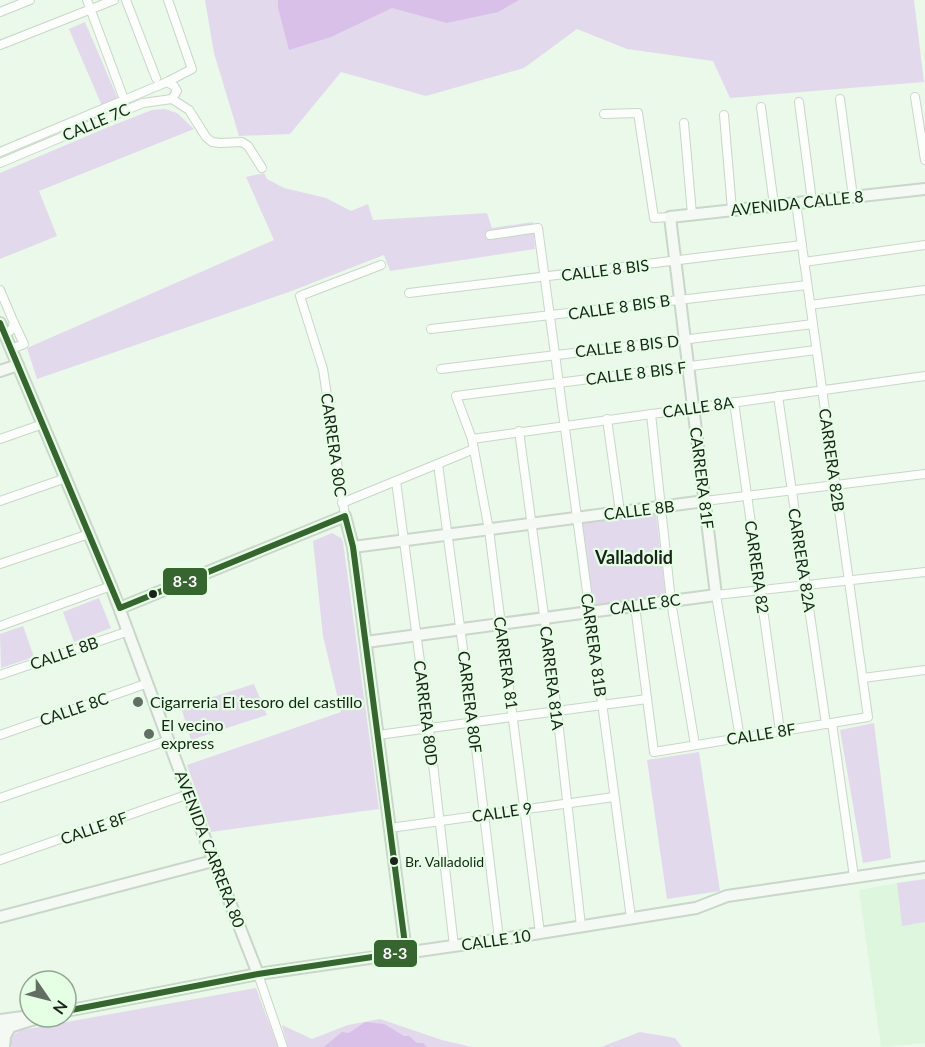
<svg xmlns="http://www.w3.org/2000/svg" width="925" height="1047" viewBox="0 0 925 1047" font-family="Lato,sans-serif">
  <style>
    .built { fill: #ddf6dd }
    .green { fill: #e3d9ec }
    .water { fill: #d9c0e9 }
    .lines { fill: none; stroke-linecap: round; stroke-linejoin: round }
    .street-casing { stroke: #c9d6c9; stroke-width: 10 }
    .secondary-casing { stroke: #c9d6c9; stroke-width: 14 }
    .street { stroke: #fcfefc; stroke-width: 8 }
    .secondary { stroke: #f4f9f4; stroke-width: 10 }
    .bus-1-casing { stroke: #e4ffe4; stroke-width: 10 }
    .bus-1 { stroke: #36652f; stroke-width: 6 }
    .bus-dot { fill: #1a231a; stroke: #e4ffe4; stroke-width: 2 }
    .poi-dot { fill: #636e63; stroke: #e4ffe4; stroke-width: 2 }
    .labels { text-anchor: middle; stroke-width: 4.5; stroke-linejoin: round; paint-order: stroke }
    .bus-label { font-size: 14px; fill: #1a231a; stroke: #e4ffe4; text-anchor: start }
    .street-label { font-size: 16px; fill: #1a231a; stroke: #e4ffe4 }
    .poi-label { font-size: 16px; fill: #1a231a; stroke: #e4ffe4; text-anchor: start }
    .neighbourhood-label { font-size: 18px; font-weight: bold; fill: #1a231a; stroke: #e4ffe4 }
    .line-badge { stroke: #e4ffe4; stroke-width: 2 }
    .badge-label { font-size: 16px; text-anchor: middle; font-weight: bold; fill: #fff }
  </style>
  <rect width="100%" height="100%" fill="#eaf9ea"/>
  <path class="built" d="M897,883L902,925L925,922V1043L881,1047L859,890Z"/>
  <g class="green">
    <path d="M205,0H914L924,82L730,98L713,61L627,49L577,29L524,68L426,96L341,72L290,134L239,136L214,53Z"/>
    <path d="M85,22L118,99L102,106L69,29Z"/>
    <path d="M165,109L177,113L194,129L39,191L57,236L0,259V173L106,128L152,110Z"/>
    <path d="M264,173L267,179L284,188L326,198L351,211L368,204L373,220L487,213L492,228L533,222L535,249L390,271L384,255L289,292L37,379L27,348L274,240L246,177Z"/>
    <path d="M656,514L666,597L591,606L581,523Z"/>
    <path d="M332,533L341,538L343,542L379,809L211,832L187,765L341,712L323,636L313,541Z"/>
    <path d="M99,598L111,628L74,642L63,612Z"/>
    <path d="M23,626L34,657L1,668L0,634Z"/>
    <path d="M254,684L267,715L191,740L181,707Z"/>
    <path d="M874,723L891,858L863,863L840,730Z"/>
    <path d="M699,752L720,891L667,899L647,760Z"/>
    <path d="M925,879V922L902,926L897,883Z"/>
    <path d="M256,988L278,1047H12L10,1043L11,1036L22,1030Z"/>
    <path d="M380,1019L442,1040L472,1047H288L282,1025L312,1039L348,1025Z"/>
    <path d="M640,1032L675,1038L682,1047H601Z"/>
  </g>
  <g class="water">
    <path d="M278,0H519L498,12L447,23L392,8L331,37L289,50L278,8Z"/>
    <path d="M365,1022L384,1024L404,1036H409L417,1043H423L427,1047H321L325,1046L342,1032L349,1033Z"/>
  </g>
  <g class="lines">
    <g class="street-casing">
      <g id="street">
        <path d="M87,0L122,94"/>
        <path d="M126,0L156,78"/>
        <path d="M0,12L30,0"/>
        <path d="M0,45L114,0"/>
        <path d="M915,97L925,160"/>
        <path d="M172,99L189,110L206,137L212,142L220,143L242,142L248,146L262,168"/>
        <path d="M840,99L853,197"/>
        <path d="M799,102L812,201"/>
        <path d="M761,107L774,205"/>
        <path d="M604,114L638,113L654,218L670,217"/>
        <path d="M724,115L732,210"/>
        <path d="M684,123L692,214"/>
        <path d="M0,152L167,82L192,69L168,0"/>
        <path d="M0,163L143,103L172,99L177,91L174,86L167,82"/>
        <path d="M490,235L538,228L631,918"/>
        <path d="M804,262L925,245"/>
        <path d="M0,290L14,323L12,329L5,335"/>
        <path d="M409,293L802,245"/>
        <path d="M810,305L925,290"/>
        <path d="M431,329L807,285"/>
        <path d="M11,349L24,344L14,323"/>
        <path d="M441,369L813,324"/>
        <path d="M778,396L826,724"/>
        <path d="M734,402L780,731"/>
        <path d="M651,414L671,601L695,745"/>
        <path d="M607,419L620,512"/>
        <path d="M519,431L557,711L581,926"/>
        <path d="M0,439L43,424"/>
        <path d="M472,439L925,376"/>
        <path d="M438,464L473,723L499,939"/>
        <path d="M396,481L429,729L454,946"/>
        <path d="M0,501L66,478"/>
        <path d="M705,501L925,474"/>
        <path d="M342,503L474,449"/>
        <path d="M345,516L323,369L300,296L381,265"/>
        <path d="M0,564L89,534"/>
        <path d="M635,606L654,752L868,717L796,203"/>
        <path d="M0,626L111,586"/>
        <path d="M0,675L129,631"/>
        <path d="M863,678L925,670"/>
        <path d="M832,723L854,877"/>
        <path d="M0,735L148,683"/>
        <path d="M378,735L647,699"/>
        <path d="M740,738L716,595L925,572"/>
        <path d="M0,798L169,740"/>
        <path d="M390,828L614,797"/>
        <path d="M0,860L189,794"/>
        <path d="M540,933L489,530L472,439L456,396L816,350"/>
        <path d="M258,974L283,1047"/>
      </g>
    </g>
    <g class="secondary-casing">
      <g id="secondary">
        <path d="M0,323L111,586L202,831L258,974"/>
        <path d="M0,371L18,365"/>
        <path d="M353,547L705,501"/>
        <path d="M120,608L345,516L353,547L406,952"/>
        <path d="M366,642L716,595L670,217L925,189"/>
        <path d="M0,917L213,861"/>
        <path d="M66,1011L258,974L509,938L696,908L727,896L925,867"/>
        <path d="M0,1020L30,1016"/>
        <path d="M0,1030L41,1017"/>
        <path d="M4,1047L5,1036L10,1027"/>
      </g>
    </g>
    <use href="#street" class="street"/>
    <use href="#secondary" class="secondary"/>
    <g class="bus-1-casing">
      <path id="bus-1" d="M0,323L120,608L345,516L353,547L406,952L258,974L66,1011"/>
    </g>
    <use href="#bus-1" class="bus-1"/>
  </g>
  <g class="bus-dot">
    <circle cx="153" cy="594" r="5"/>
    <circle cx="394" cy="861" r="5"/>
  </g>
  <g class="poi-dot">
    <circle cx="138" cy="702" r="6"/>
    <circle cx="149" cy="734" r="6"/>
  </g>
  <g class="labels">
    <g class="bus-label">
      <text x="405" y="867">Br. Valladolid</text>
    </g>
    <g class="street-label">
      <text transform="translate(96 122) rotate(-23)" y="6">CALLE 7C</text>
      <text transform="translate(797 203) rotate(-6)" y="6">AVENIDA CALLE 8</text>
      <text transform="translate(605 270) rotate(-7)" y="6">CALLE 8 BIS</text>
      <text transform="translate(619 307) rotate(-8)" y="6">CALLE 8 BIS B</text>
      <text transform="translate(627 346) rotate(-6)" y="6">CALLE 8 BIS D</text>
      <text transform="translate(636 373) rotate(-7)" y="6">CALLE 8 BIS F</text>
      <text transform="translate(698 407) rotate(-8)" y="6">CALLE 8A</text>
      <text transform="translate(334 445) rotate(82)" y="6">CARRERA 80C</text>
      <text transform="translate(832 460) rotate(82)" y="6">CARRERA 82B</text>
      <text transform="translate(702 478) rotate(83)" y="6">CARRERA 81F</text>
      <text transform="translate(639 510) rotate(-7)" y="6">CALLE 8B</text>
      <text transform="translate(802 560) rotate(81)" y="6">CARRERA 82A</text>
      <text transform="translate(757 567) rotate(82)" y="6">CARRERA 82</text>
      <text transform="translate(645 604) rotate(-8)" y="6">CALLE 8C</text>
      <text transform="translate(594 645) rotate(82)" y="6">CARRERA 81B</text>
      <text transform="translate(64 653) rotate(-19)" y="6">CALLE 8B</text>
      <text transform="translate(506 663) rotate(82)" y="6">CARRERA 81</text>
      <text transform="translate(552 678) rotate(83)" y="6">CARRERA 81A</text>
      <text transform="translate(470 702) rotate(83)" y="6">CARRERA 80F</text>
      <text transform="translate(74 709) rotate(-19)" y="6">CALLE 8C</text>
      <text transform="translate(426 713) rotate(83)" y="6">CARRERA 80D</text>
      <text transform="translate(761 734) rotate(-9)" y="6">CALLE 8F</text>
      <text transform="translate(502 812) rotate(-8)" y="6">CALLE 9</text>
      <text transform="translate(94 828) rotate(-19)" y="6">CALLE 8F</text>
      <text transform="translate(210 849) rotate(69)" y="6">AVENIDA CARRERA 80</text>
      <text transform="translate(496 940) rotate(-8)" y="6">CALLE 10</text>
    </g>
    <g class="poi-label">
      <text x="150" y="708">Cigarreria El tesoro del castillo</text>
      <text x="161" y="731">El vecino<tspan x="161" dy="18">express</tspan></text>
    </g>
    <g class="neighbourhood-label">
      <text x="634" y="564">Valladolid</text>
    </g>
  </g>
  <g class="line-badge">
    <rect x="162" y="567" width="46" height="29" rx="6" fill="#36652f"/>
    <rect x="373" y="939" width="45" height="29" rx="6" fill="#36652f"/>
  </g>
  <g class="badge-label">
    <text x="185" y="587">8-3</text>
    <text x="395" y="959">8-3</text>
  </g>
  <g transform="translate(48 999) rotate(125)"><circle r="28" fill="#e4ffe4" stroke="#93a793" stroke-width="1.5"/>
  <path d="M0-4.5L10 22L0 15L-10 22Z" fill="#636e63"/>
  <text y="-9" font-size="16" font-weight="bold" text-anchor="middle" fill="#1a231a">N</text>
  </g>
</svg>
